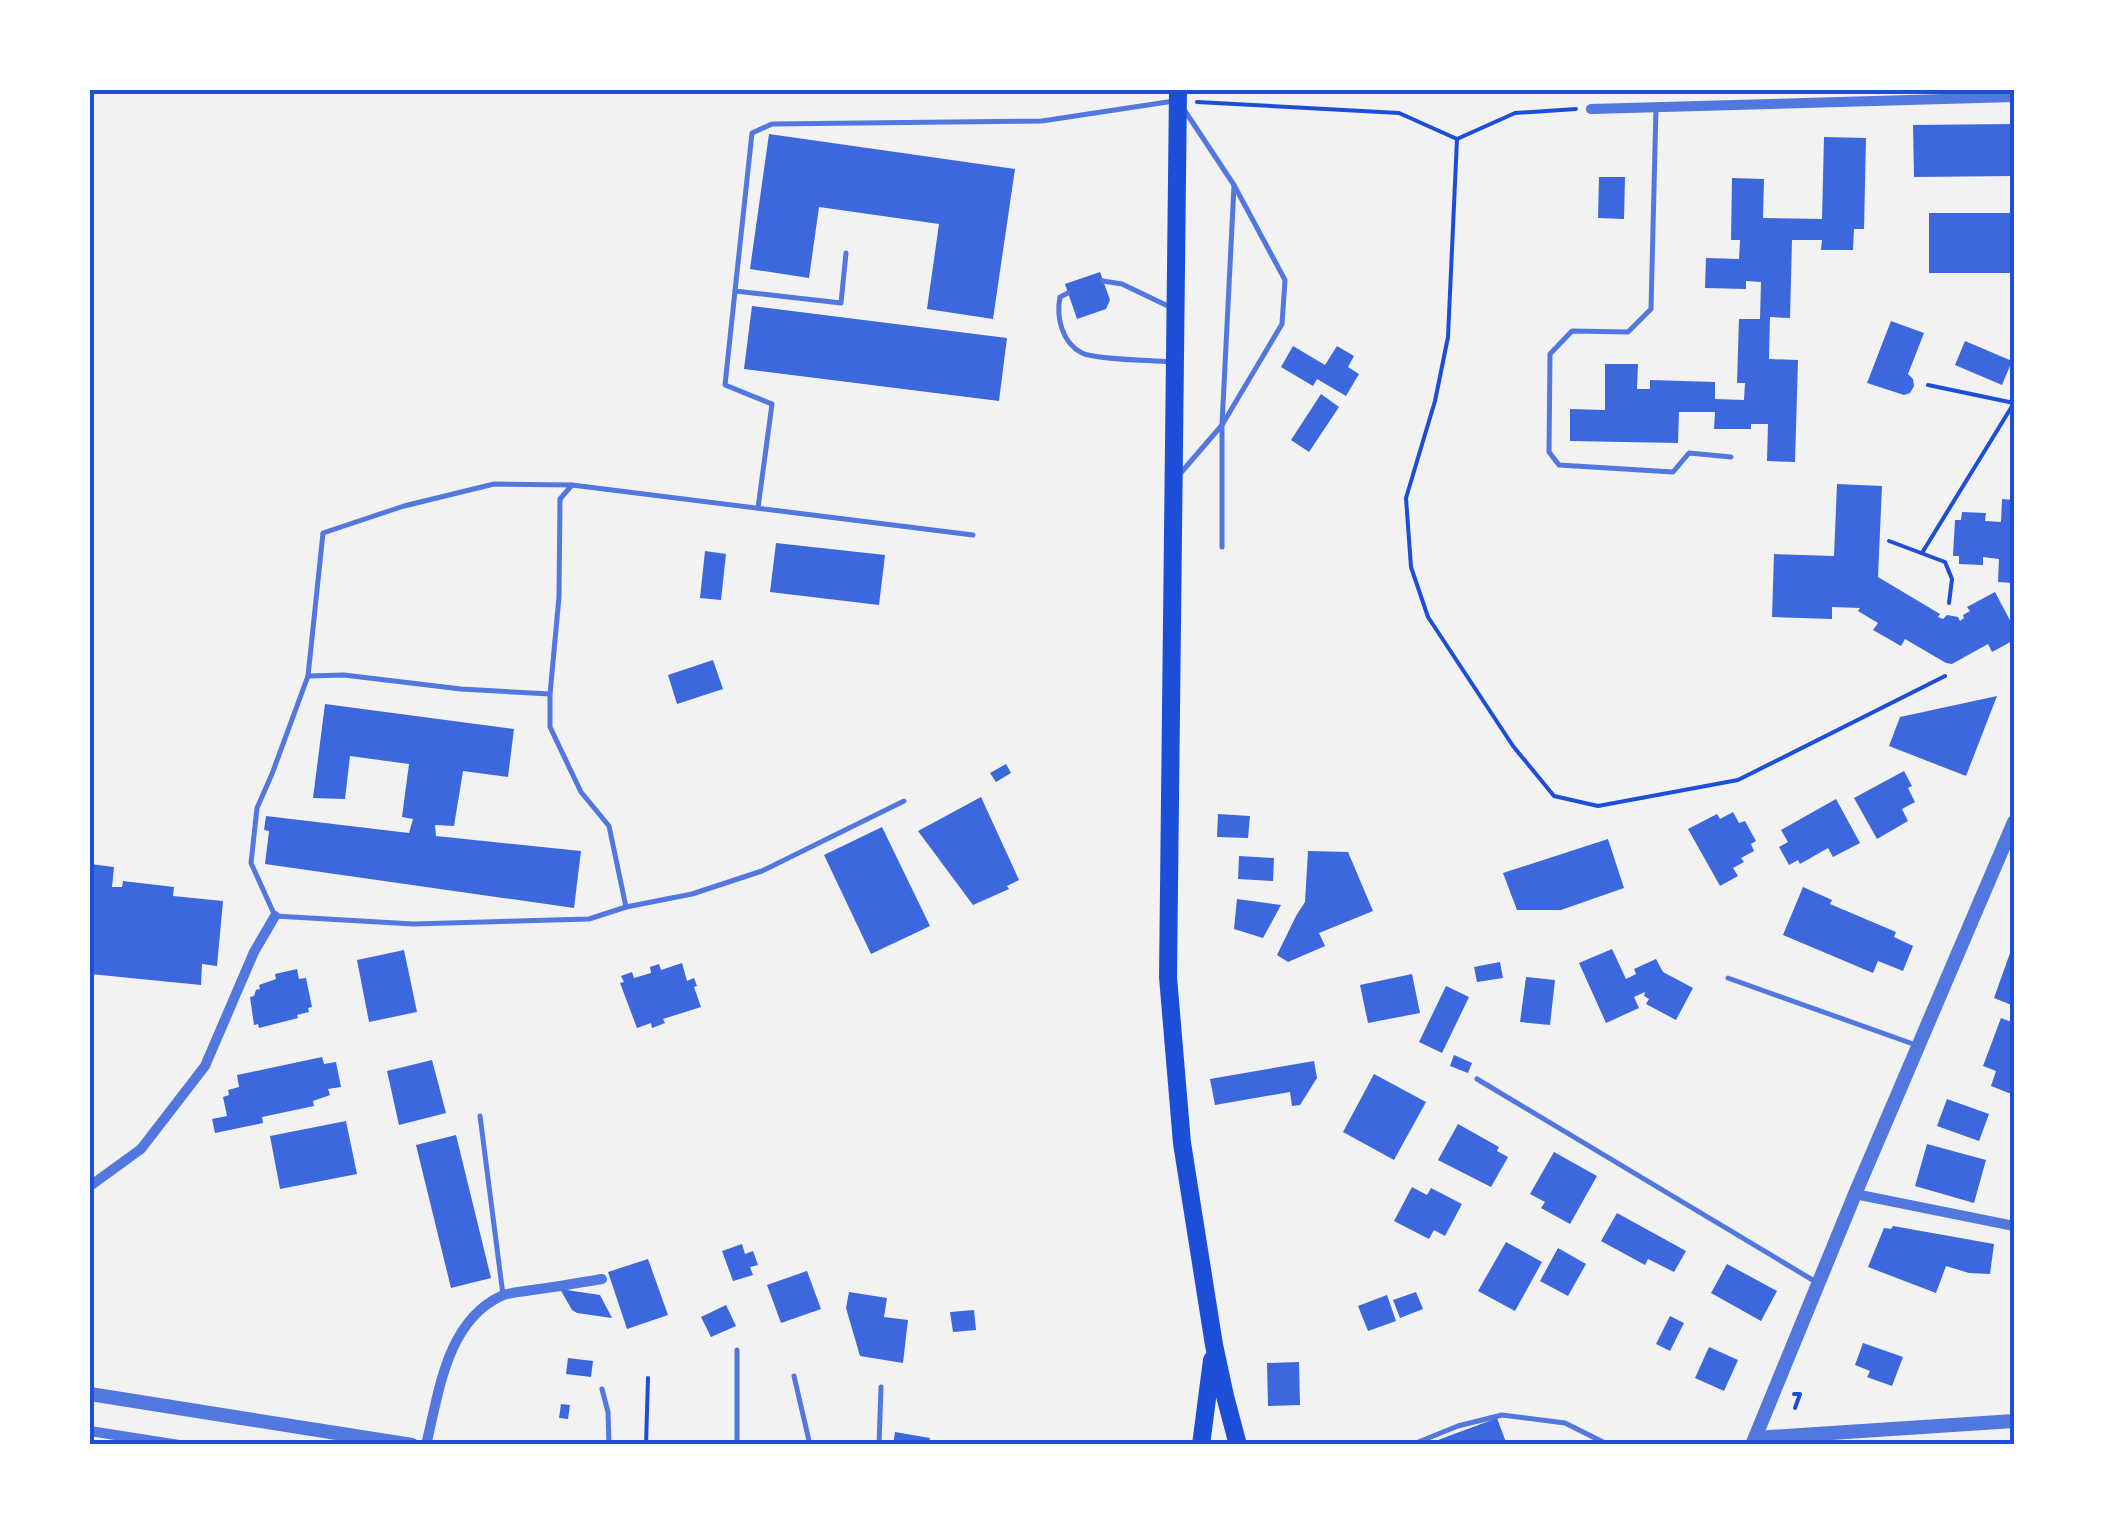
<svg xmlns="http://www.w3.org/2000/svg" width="2104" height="1535" viewBox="0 0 2104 1535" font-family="'Sofia Sans Condensed',sans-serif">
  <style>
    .building { fill: #3d67dc }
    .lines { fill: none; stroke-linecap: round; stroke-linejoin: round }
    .path { stroke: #1d4ed8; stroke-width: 4 }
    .service { stroke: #5277de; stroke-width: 5 }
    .minor { stroke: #5277de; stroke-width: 10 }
    .tertiary { stroke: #5277de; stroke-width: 14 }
    .trunk { stroke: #1d4ed8; stroke-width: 18 }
    .neatline { fill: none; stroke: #1d4ed8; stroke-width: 4 }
  </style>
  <rect width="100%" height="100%" fill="#f2f2f2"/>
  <g class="building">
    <path d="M2014,124V176L1914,177L1913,125Z"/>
    <path d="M769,134L1015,169L993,319L927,309L939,224L819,207L809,278L750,269Z"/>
    <path d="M1824,137L1866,138L1864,229H1854L1853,250H1821L1822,240H1792L1790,318L1770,317L1769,359L1798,360L1795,462L1767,461L1768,424H1751V429H1714L1715,412H1679L1678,443L1570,441V409L1605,410V364H1638L1637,389H1650V380L1715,382V399L1744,400L1745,383H1737L1739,319H1760L1761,282L1746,281V289L1705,288L1706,258L1739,259L1740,240H1731L1732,178L1764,179L1763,218L1822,219Z"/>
    <path d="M1599,177H1625L1624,219L1598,218Z"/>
    <rect x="1929" y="213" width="85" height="60"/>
    <path d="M1100,272L1110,300L1106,309L1077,319L1065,284Z"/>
    <path d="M752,306L1007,338L999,401L744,369Z"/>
    <path d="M1891,321L1924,333L1908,374L1913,379L1914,386L1910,393L1904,395L1867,383Z"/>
    <path d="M1965,341L2012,361L2002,385L1955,365Z"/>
    <path d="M1293,346L1325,365L1337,346L1354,356L1348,367L1359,374L1346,396L1317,379L1313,386L1281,367Z"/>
    <path d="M1321,394L1339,407L1309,452L1291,440Z"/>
    <path d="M1837,484L1882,486L1878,577L1940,614L1938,617L1943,619L1947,615L1958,617L1960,621L1964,618L1963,615L1970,611L1967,607L1995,592L2014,628V640L1992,652L1988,644L1952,664L1946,663L1905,639L1901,646L1873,630L1878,623L1858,611L1860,608L1832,607V619L1772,617L1774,554L1834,556Z"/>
    <path d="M2002,499L2014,500V583L1998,582L1999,559L1983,557V565L1959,564V556H1953L1955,520H1961L1962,512L1986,513L1985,521L2001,522Z"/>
    <path d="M776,543L885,555L879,605L770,592Z"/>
    <path d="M705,551L726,554L721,600L700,598Z"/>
    <path d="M713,660L723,689L677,704L668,675Z"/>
    <path d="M1997,696L1966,776L1889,746L1900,717Z"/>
    <path d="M325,704L514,729L508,777L463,771L454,826L435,825L436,836L581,851L574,908L265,864L269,831L264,830L266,816L409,833L413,819L402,817L409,764L350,756L345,799L313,798Z"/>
    <path d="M1006,764L1011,773L996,782L990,773Z"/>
    <path d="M1904,771L1912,786L1908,788L1915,802L1902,809L1908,821L1877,839L1854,798Z"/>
    <path d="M981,797L1019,880L1007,886L1009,889L973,905L918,831Z"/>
    <path d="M1836,799L1860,843L1833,857L1828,848L1800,864L1798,860L1789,865L1779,847L1788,842L1781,830Z"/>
    <path d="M1733,812L1739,823L1745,821L1756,841L1751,844L1754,851L1741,858L1744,862L1733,868L1738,876L1720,886L1688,829L1717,814L1720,819Z"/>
    <path d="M1218,814L1250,816L1248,838L1217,837Z"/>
    <path d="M882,827L930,926L871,954L824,855Z"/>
    <path d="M1608,839L1624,888L1561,910H1517L1503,873Z"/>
    <path d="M1308,851L1348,852L1373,911L1319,933L1325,946L1288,962L1277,955L1296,916L1305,902Z"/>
    <path d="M1239,856L1274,858L1273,881L1238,879Z"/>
    <path d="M90,864L114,867L112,887H122L123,881L174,887L173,896L223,901L217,966L202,964L201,985L90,974Z"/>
    <path d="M1803,887L1832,900L1830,904L1896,932L1894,937L1913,946L1903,971L1878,961L1873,973L1783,935Z"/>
    <path d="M1237,899L1281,905L1263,938L1234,929Z"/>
    <path d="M1612,949L1626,979L1636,974L1634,969L1656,959L1663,972L1693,988L1676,1020L1646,1004L1649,999L1644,996L1645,992L1634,997L1639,1008L1606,1023L1579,963Z"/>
    <path d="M404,950L417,1012L369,1022L357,960Z"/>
    <path d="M2010,953L2014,955V1006L1994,998Z"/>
    <path d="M1500,962L1503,978L1477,982L1474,967Z"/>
    <path d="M682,963L687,981L694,978L697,986L694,987L701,1007L663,1019L665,1023L652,1028L651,1023L637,1028L620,983L624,982L621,976L632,972L634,978L651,973L650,967L659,964L661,970Z"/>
    <path d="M297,969L299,979L306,978L312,1007L308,1008L309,1012L297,1015L298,1018L259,1028L258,1024L254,1025L250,997L254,996L256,990L260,989L259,985L276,979L275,974Z"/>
    <path d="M1412,974L1420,1013L1368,1023L1360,985Z"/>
    <path d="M1526,977L1555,980L1550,1025L1520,1022Z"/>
    <path d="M1446,986L1469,997L1442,1053L1419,1042Z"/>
    <path d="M2001,1018L2014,1023V1095L1991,1086L1996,1071L1983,1066Z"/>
    <path d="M1454,1055L1472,1063L1468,1073L1450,1066Z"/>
    <path d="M322,1057L324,1064L336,1062L341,1087L328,1089L330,1095L313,1101L314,1106L262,1117L263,1123L215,1133L212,1119L227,1116L223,1097L229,1095L228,1090L239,1087L237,1075Z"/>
    <path d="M432,1060L446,1113L399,1125L387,1071Z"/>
    <path d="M1314,1061L1317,1078L1300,1105L1292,1106L1290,1092L1215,1105L1210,1079Z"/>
    <path d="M1374,1074L1426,1102L1394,1160L1343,1132Z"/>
    <path d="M1947,1099L1989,1114L1979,1141L1937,1126Z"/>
    <path d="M346,1121L357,1174L280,1189L270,1136Z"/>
    <path d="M1458,1124L1499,1147L1497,1151L1508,1157L1491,1187L1438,1160Z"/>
    <path d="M456,1135L491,1278L451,1288L416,1145Z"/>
    <path d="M1927,1144L1986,1160L1974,1203L1915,1186Z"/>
    <path d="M1554,1152L1597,1176L1570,1224L1541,1208L1545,1202L1530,1194Z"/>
    <path d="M1412,1187L1427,1195L1431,1188L1462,1204L1445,1236L1434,1230L1429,1239L1394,1221Z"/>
    <path d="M1617,1213L1686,1251L1674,1272L1648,1259L1645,1265L1601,1241Z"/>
    <path d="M1893,1226L1994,1244L1990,1274L1969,1273L1946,1266L1936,1293L1868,1267L1884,1228L1891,1229Z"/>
    <path d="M1506,1242L1542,1262L1515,1311L1478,1291Z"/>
    <path d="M742,1244L745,1254L753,1251L758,1265L750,1267L753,1275L733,1281L722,1251Z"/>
    <path d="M1558,1248L1586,1264L1568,1296L1540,1281Z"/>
    <path d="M648,1259L668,1315L627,1329L608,1272Z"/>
    <path d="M1727,1264L1777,1291L1761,1321L1711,1293Z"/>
    <path d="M807,1271L821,1309L781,1323L767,1285Z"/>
    <path d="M560,1289L600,1295L612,1318L577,1313L572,1310Z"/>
    <path d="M849,1292L887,1298L884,1317L908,1320L903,1363L860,1356L846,1308Z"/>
    <path d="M1416,1292L1423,1309L1400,1318L1393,1300Z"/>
    <path d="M1387,1295L1396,1321L1368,1331L1358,1306Z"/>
    <path d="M726,1305L736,1326L711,1337L701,1317Z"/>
    <path d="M974,1310L976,1330L953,1332L950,1312Z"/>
    <path d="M1670,1316L1684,1323L1670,1351L1656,1344Z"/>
    <path d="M1863,1343L1903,1357L1892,1386L1867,1377L1870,1371L1855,1365Z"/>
    <path d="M1709,1347L1738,1360L1724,1391L1695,1378Z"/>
    <path d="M568,1358L593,1361L591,1377L566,1374Z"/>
    <path d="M1299,1362L1300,1405L1268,1406L1267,1363Z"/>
    <path d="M561,1404L570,1405L568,1419L559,1418Z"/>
    <path d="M1497,1418L1507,1445H1440L1438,1440Z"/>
    <path d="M895,1432L930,1438L929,1445H893Z"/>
  </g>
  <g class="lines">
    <g class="path">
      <path d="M1197,102L1399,113L1457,139L1515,113L1576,109"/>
      <path d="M1457,139L1448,337L1435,401L1406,498L1411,567L1428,617L1513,746L1554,796L1598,806L1738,780L1945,676"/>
      <path d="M1889,541L1945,562L1952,579L1949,603"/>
      <path d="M1922,553L2014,403L1928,385"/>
      <path d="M1794,1394H1800L1795,1408"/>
      <path d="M646,1445L648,1378"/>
    </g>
    <g class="service">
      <path d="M1656,108L1651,309L1628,332L1572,331L1550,354L1549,452L1559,465L1673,472L1689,453L1731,457"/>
      <path d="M846,253L841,303L735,291L752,133L772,124L1042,121L1174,101"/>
      <path d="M1103,281L1122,284L1170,307"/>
      <path d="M735,291L725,385L772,404L758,508"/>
      <path d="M1068,293L1060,297C1056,317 1062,343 1082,353C1097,360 1152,360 1171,362"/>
      <path d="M1179,475L1222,425L1282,324L1285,280L1234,185L1185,111"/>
      <path d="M1222,547V425L1234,186"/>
      <path d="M308,676L323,533L404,506L494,484L572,485"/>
      <path d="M550,694L461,689L344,675L308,676L272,774L257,808L251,863L275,916L413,924L589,919L626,907L692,894L762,871L904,801"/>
      <path d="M626,907L609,826L581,792L550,727V694L559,597L560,499L572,485L973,535"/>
      <path d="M1728,978L1916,1045"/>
      <path d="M1477,1079L1816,1282"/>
      <path d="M480,1116L503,1295"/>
      <path d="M737,1350V1445"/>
      <path d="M794,1376L810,1445"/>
      <path d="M602,1389L608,1412L609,1445"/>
      <path d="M879,1445L881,1387"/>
      <path d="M1411,1445L1458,1426L1502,1415L1565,1423L1609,1445"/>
    </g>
    <g class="minor">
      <path d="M1591,109L2014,97"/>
      <path d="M90,1186L141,1149L205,1066L254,952L275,916"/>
      <path d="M1855,1194L2014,1226"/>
      <path d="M90,1431L179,1445"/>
      <path d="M426,1445C439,1393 446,1322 501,1296C510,1292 522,1292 532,1290C555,1287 578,1283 602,1279"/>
    </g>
    <g class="tertiary">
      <path d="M90,1394L412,1445"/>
      <path d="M1755,1438L2014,1421"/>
      <path d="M1752,1445L1855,1194L2014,822"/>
    </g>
    <g class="trunk">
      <path d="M1178,90L1168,977L1182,1143L1214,1345L1225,1396L1238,1445"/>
      <path d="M1201,1445L1212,1360"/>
    </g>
  </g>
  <rect width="2104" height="1535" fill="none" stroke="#ffffff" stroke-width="185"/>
  <rect x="92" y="92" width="1920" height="1350" class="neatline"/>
</svg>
